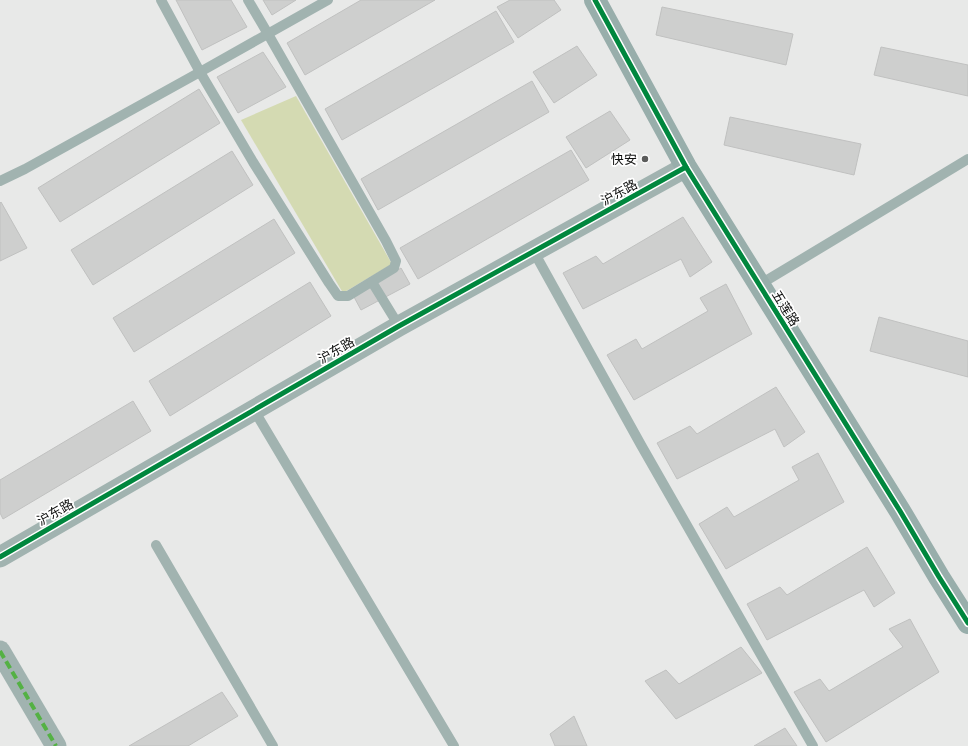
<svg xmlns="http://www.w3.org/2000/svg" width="968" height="746" viewBox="0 0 968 746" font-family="Karla,'Noto Sans SC',sans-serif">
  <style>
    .green { fill: #d4dab2 }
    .building { fill: #cecfce; stroke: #c0c1c0 }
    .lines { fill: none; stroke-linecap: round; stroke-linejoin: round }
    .lane { stroke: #a1b3b0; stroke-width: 10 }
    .street { stroke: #a1b3b0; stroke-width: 21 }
    .secondary { stroke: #98aeab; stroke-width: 22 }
    .quiet { stroke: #54b144; stroke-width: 4; stroke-dasharray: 8 4; stroke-linecap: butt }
    .cycleway-casing { stroke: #fff; stroke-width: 8 }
    .cycleway { stroke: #00873e; stroke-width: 5 }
    .poi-dot { fill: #5b5c5b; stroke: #fff; stroke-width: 1.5 }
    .labels { text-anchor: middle; stroke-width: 3.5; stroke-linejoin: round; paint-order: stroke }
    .poi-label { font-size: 13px; fill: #0f100f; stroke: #fff; text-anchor: end }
    .street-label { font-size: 13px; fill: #0f100f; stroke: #fff }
  </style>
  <rect width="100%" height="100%" fill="#e8e9e8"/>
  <path class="green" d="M296,96L392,264L343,293L241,120Z"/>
  <g class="building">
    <path d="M176,0H231L247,27L202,50Z"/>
    <path d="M263,0H296L272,15Z"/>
    <path d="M361,0H435L305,75L287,43Z"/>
    <path d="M510,0H554L561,10L518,38L497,7Z"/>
    <path d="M662,7L793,34L786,65L656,35Z"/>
    <path d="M496,11L514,42L342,140L325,109Z"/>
    <path d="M577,46L597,75L554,103L533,72Z"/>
    <path d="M881,47L968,65V96L874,75Z"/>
    <path d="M263,52L286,87L238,113L217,77Z"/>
    <path d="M532,81L549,112L378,210L361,179Z"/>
    <path d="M199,89L220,123L60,222L38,188Z"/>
    <path d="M610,111L630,140L586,168L566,137Z"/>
    <path d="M730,117L861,144L854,175L724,145Z"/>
    <path d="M571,150L589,180L418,279L400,248Z"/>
    <path d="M232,151L253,185L93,285L71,250Z"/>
    <path d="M1,202L27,248L0,261V203Z"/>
    <path d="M683,217L712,262L690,277L681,259L583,309L563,273L596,256L603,264Z"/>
    <path d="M274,219L295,253L134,352L113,318Z"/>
    <path d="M401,268L410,284L361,310L354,297Z"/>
    <path d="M310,282L331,316L170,416L149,381Z"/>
    <path d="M726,284L752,334L634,400L607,355L636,339L642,349L708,311L700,298Z"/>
    <path d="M879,317L968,341V377L870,351Z"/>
    <path d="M776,387L805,432L784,447L775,429L677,479L657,443L690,426L697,434Z"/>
    <path d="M133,401L151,431L3,519L0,513V480Z"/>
    <path d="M818,453L844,502L726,569L699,524L727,507L734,517L799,480L792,467Z"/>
    <path d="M867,547L895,593L874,607L864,590L767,640L747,604L780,587L787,595Z"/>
    <path d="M910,619L939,672L826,742L794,692L820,679L829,691L903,647L889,629Z"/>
    <path d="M741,647L762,673L676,719L645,681L666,670L679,684Z"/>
    <path d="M222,692L238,716L188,746H129Z"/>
    <path d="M574,716L587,746H555L550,734Z"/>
    <path d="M785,728L797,746H754Z"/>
  </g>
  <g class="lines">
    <g class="lane">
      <path d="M161,0L200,72L253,162L329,283L338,296H348L394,268L396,261L386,241L268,34L248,0"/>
      <path d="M0,181L25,169L200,72L328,0"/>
      <path d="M534,252L641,445L813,746"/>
      <path d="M372,282L399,326"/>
      <path d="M759,285L925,185L968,159"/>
      <path d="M254,410L454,746"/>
      <path d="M156,545L273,746"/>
    </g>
    <g class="street">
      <path d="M0,557L399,326L686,167"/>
      <path d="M0,651L56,746"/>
    </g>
    <path class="secondary" d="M595,0L686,167L900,511L939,577L968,623"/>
    <path class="quiet" d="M0,651L56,746"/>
    <g class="cycleway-casing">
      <g id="cycleway">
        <path d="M595,0L686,167L900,511L939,577L968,623"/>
        <path d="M0,557L399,326L686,167"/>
      </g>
    </g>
    <use href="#cycleway" class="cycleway"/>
  </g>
  <circle class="poi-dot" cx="645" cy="159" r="4"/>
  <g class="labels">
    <g class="poi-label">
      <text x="637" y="164">快安</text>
    </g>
    <g class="street-label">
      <text transform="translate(619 192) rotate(-29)" y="5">沪东路</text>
      <text transform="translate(786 308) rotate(58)" y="5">五莲路</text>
      <text transform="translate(336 350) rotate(-30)" y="5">沪东路</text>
      <text transform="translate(55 512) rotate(-30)" y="5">沪东路</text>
    </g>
  </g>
</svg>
